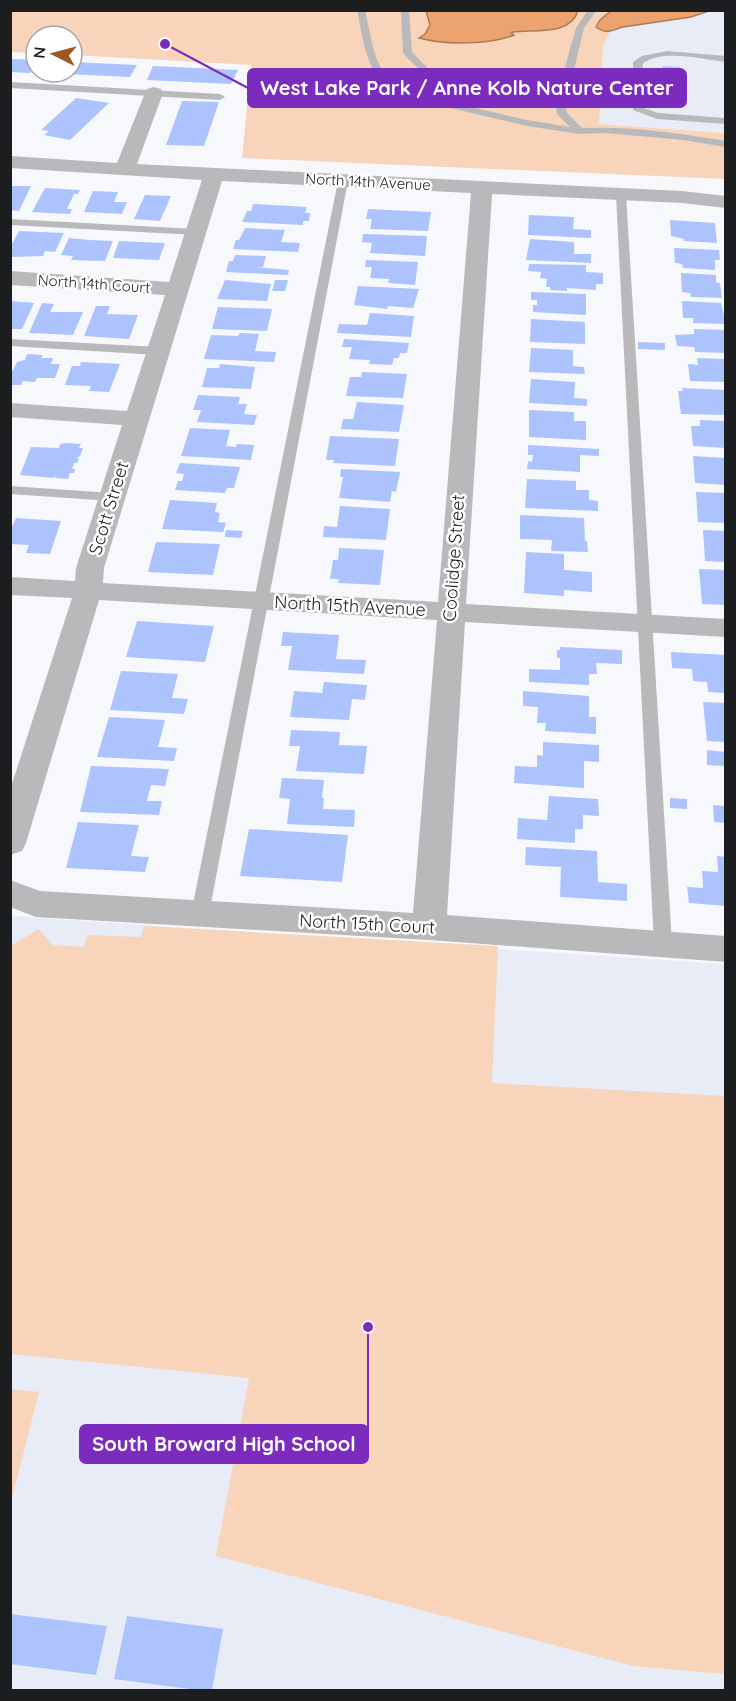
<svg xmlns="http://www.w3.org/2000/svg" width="736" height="1701" viewBox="0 0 736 1701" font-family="Quicksand,sans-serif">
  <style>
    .built { fill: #e7ecf7 }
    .green { fill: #f8d4bb }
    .water { fill: #eca36f; stroke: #ae7b57; stroke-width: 1.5 }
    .building { fill: #acc3fe }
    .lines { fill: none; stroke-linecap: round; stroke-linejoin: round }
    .service { fill: #b9b9bb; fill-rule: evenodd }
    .minor { fill: #b9b9bb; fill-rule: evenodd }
    .labels { text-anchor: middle; stroke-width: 5; stroke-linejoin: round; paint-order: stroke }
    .far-street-label { font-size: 15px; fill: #1c1d1e; stroke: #fff }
    .street-label { font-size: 18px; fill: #1c1d1e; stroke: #fff }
    .leader { fill: none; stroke: #7b2cbf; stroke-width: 2 }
    .callout-dot { fill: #7b2cbf; stroke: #fff; stroke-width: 2 }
    .callout { fill: #7b2cbf; stroke: #7b2cbf; stroke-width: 2 }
    .callout-label { font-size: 20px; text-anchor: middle; font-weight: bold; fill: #fff }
  </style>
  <rect width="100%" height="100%" fill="#f7f8fc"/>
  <g class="built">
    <path d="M620,11H725V133L599,124L603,46Z"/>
    <path d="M10,916L725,964V1690H11Z"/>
  </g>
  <g class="green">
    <path d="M10,11H620L603,46L599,124L725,133V179L242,158L251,65L72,55V36H36V53L11,52Z"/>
    <path d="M144,926L498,946L492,1083L725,1096V1674L633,1666L216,1556L249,1378L11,1354V946L38,929L53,945L84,947L87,935L141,937Z"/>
    <path d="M11,1389L39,1392L11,1502L10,1389Z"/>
  </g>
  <g class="water">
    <path d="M612,10H709V11L691,17L623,27C612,30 607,35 596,27L600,20Z"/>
    <path d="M426,11V10L578,11C570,36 534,29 513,32L511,33L514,35C490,45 444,45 419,38L425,34L430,25Z"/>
  </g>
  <g class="building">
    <path d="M10,59L36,60V65L30,73L10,72Z"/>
    <path d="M72,62L137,65L130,77L66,74L72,72Z"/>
    <path d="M153,66L238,70L231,84L147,80Z"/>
    <path d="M663,66L680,67V80L663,79Z"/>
    <path d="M76,98L109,103L70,140L44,135L49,131L41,130Z"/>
    <path d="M182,101L219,102L204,146L166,145Z"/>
    <path d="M10,186H31L19,211L10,210Z"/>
    <path d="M45,188L80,190L78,194H74L67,209H72L70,214L32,212Z"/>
    <path d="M93,191L118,192L114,202H127L122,214L84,212Z"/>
    <path d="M145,195L171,196L160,221L134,219Z"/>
    <path d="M253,204L307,207L305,213H310L309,221H303V225L242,222L247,211H251Z"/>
    <path d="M368,209L431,212L428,231L370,229L372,219H366Z"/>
    <path d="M529,215L574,217L573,229L591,230V238L528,235Z"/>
    <path d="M670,220L715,223L717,243L684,241V239L671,236Z"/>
    <path d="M245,228L285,230L281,242L300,243L298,252L233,249L236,240H239Z"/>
    <path d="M19,231L64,233L55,252L45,251L43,256L10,257V248Z"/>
    <path d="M363,234L427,236L425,256L370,253L372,243L362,242Z"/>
    <path d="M69,238L90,240L113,241L105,261L71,260L73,256L61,255Z"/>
    <path d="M530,239L574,242V254H591V263L526,260Z"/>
    <path d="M119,241L165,243L159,260L113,258Z"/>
    <path d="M674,248L719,250L720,260H715V270L683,268L682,264L675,263Z"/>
    <path d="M235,255L266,256L263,267H255L289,270L288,275L226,272L229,261H233Z"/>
    <path d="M366,260L418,262L415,285L388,283L389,279L370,278L372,267H365Z"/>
    <path d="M529,264L586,265V272L603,273V284H596V290L567,288V291L550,290V287H546L547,279L540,278L541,272L528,271Z"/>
    <path d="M681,273L716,275V282L720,283L722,298L691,297L690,293L682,292Z"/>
    <path d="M225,280L271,284L267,301L217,299Z"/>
    <path d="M275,280H288L285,291H272Z"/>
    <path d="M358,286L419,289L413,308L388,306L387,309L354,305Z"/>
    <path d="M531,292L586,294V315L533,312V305H537V300H531Z"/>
    <path d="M10,301L34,303L22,329H10Z"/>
    <path d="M682,301L721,303L726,324L693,323V318H683Z"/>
    <path d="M42,303L54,304L50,312H83L73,335L29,333Z"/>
    <path d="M96,306H110L107,314L138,315L129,339L84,336Z"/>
    <path d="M218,307L272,309L267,331L212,329Z"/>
    <path d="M370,313L414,316L411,337L337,333L339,324L367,325Z"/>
    <path d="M531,319L585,322V344L530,342Z"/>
    <path d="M694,329L726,330V353L695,352L694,347L677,346L675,335L694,334Z"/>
    <path d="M240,333L259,334L255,351L276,352L274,362L204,359L211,335L238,336Z"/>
    <path d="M344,339L409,343L407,353H400L399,358H394L392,365L369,364L370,360L349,359L352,347H342Z"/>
    <path d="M638,342L665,343V350L638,349Z"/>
    <path d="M531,348L573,350V366L584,367L585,374L529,372Z"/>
    <path d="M27,354L43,355L41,358H53L51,364H60L55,378H37L35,382L23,381L21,385H10V376L17,362L25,360Z"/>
    <path d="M697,358L725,359L726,382L690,381L688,364L698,365Z"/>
    <path d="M81,362L120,364L109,392L89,391L91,386L65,385L72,366H80Z"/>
    <path d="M220,364L255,367L251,389L202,387L207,368H219Z"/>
    <path d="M362,372L407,374L403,398L346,396L350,377H361Z"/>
    <path d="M531,379L575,382L574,398L587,399V406L529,403Z"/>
    <path d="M682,388L726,390V415L681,414L678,391H683Z"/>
    <path d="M198,395L240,397L238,404H247L244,414L257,415L254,425L197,422L201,410H193Z"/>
    <path d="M357,402L404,405L399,432L341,429L343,419H353Z"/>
    <path d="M529,410L574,412V421H586V440L529,437Z"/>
    <path d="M700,420L726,421V448L693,446L691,426H700Z"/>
    <path d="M190,428L230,430L226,446L236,447L237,444L254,445L251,460L181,456Z"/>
    <path d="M330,436L399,439L395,466L333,463L334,460H326Z"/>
    <path d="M66,443L81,444L79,448H83L80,456L76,458H79L77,463H74L72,469H75L74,473H70L68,479L55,478L56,476L53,478L20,475L31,447L59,448L60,444Z"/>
    <path d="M528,445L599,449V456L580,455V472L527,469L528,461L532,462L533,455H528Z"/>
    <path d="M693,456L726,458V485L695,483Z"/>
    <path d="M180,463L240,467L234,488H227L225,493L175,490L178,481H182L184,474L176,473Z"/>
    <path d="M341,469L400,472L396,492L392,491L390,502L339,498L343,477H340Z"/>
    <path d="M527,479L576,481V490H589V500L598,501V511L525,508Z"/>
    <path d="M696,492L726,493V523L698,522Z"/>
    <path d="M170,500L217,503L215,512L220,513L218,522L226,523L223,532L162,529Z"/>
    <path d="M340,506L390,509L386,540L323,537L324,526L337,527Z"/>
    <path d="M520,515L584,518L585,541H587L588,552L551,551L552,540L520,539Z"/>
    <path d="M16,518L61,521L50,554L26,553L29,545L10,544V531Z"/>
    <path d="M226,530L243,531L241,538L225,537Z"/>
    <path d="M703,530L726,531V562L705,561Z"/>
    <path d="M156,542L220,544L213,575L148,572Z"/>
    <path d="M339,548L384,550L380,585L338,583L339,579H330L333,560H338Z"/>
    <path d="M526,552L564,554V570L592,572V592L564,590V596L524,593Z"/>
    <path d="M699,569L726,570V605L702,604Z"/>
    <path d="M137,621L214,626L205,662L126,657Z"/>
    <path d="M283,632L339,635L336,659L366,660L364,674L288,670L292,646H281Z"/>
    <path d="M560,647L622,650V664L596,663L597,674H589V685L529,682V669L560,670V658H557V650H560Z"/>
    <path d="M671,652L726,655V693L708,692L707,682L693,681L692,669L672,668Z"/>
    <path d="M121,671L178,674L172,698L188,699L184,714L110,710Z"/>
    <path d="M324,682L367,685L365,700L352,699L349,720L290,717L294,691L322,693Z"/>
    <path d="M523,691L589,696V717H596V734L545,731L546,723H537L538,707L523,706Z"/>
    <path d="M703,702L726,703V742L707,741Z"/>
    <path d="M109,717L165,720L158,747L177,748L174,761L97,757Z"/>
    <path d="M291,730L340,732L339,745L367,746L364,774L296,771L300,746H289Z"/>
    <path d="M543,742L599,745V762L584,761V788L514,783L515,766L537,767V755L543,756Z"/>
    <path d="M707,750L726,752V766L707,765Z"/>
    <path d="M91,766L169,769L165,786L151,785L147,801H162L159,815L80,812Z"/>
    <path d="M282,778L324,780L322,798H324L323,809L355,810L354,827L287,824L290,799L279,798Z"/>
    <path d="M549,796L598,799L599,816L583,815V829H575V843L517,839L518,818L547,820Z"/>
    <path d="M670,798L687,799V809L670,808Z"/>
    <path d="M713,805L726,806V823L714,822Z"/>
    <path d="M78,822L139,825L131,856L149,857L145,872L66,868Z"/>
    <path d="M249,829L348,835L342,882L240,876Z"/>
    <path d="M526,847L597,851L598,882L627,884V901L560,897L561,867L525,865Z"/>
    <path d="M717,856L726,857V906L689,903L687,887L703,888L702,871L718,872Z"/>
    <path d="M10,1614L107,1626L96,1675L10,1664Z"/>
    <path d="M127,1616L223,1629L212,1690H197L114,1679Z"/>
  </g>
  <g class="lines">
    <g class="service">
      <path d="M357,10H365C372,40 374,73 401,91L527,120L570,127L557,114L554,96C533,91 514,95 494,93C458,88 427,82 403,53L401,10H409L412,52C418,58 423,64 429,69C458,91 521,83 555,91L563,74L576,28L588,10H597L584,28L573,74L563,94L567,113L582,128C630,126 678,133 726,141V147L683,140L605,133L580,134L527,126L395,95C366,75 364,42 357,10Z"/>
      <path d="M667,51L726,56V62C700,59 665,49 643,63L641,107L658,113L726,118V124L657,119L633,110V62L642,56Z"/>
      <path d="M10,82L220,94L225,97L220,100L10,88Z"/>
      <path d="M343,178L348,181L209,914L206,919L200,920L194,919L191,914L338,181Z"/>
      <path d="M621,192L626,195L672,944L669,949L663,951L657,949L654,944L616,195Z"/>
      <path d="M10,219L196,229L201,232L196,235L10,225Z"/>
      <path d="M10,339L158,347L164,351L158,355L10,346Z"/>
      <path d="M10,486L112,493L119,497L112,501L10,494Z"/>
    </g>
    <path class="minor" d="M154,87L161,89L163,93L137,164L682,191L726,196V208L682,203L492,194L466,604L726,619V637L465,622L447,915L726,936V962L429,940L36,917L10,907V880L40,891L413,913L437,620L99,600L26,843L22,851L10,855V790L72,598L10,595V577L75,581L76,568L122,425L10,417V403L127,411L165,295L10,285V271L169,282L202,180L10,168V156L117,163L145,93L147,89ZM222,181L471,193L438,602L103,583L104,568Z"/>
  </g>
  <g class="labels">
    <g class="far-street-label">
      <text transform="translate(368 182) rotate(3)" y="5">North 14th Avenue</text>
      <text transform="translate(94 284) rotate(4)" y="5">North 14th Court</text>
    </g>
    <g class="street-label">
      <text transform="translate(109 508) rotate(-73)" y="6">Scott Street</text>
      <text transform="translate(454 558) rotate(-86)" y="6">Coolidge Street</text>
      <text transform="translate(350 606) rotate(3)" y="6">North 15th Avenue</text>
      <text transform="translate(367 924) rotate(3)" y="6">North 15th Court</text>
    </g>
  </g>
  <path class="leader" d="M165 44L248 88M368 1327L368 1444"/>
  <g class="callout-dot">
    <circle cx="165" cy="44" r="6"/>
    <circle cx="368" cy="1327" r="6"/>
  </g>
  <g class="callout">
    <rect x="248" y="69" width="438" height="38" rx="6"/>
    <rect x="80" y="1425" width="288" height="38" rx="6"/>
  </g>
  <g class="callout-label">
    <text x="467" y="95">West Lake Park / Anne Kolb Nature Center</text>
    <text x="224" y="1451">South Broward High School</text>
  </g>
  <rect width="736" height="1701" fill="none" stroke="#1c1d1e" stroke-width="24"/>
  <g transform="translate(54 54) rotate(276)"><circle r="28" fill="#ffffff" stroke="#a4a5a5" stroke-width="1.5"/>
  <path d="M0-4.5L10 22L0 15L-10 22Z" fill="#9a5924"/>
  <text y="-9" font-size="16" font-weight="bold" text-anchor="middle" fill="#1c1d1e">N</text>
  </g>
</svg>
